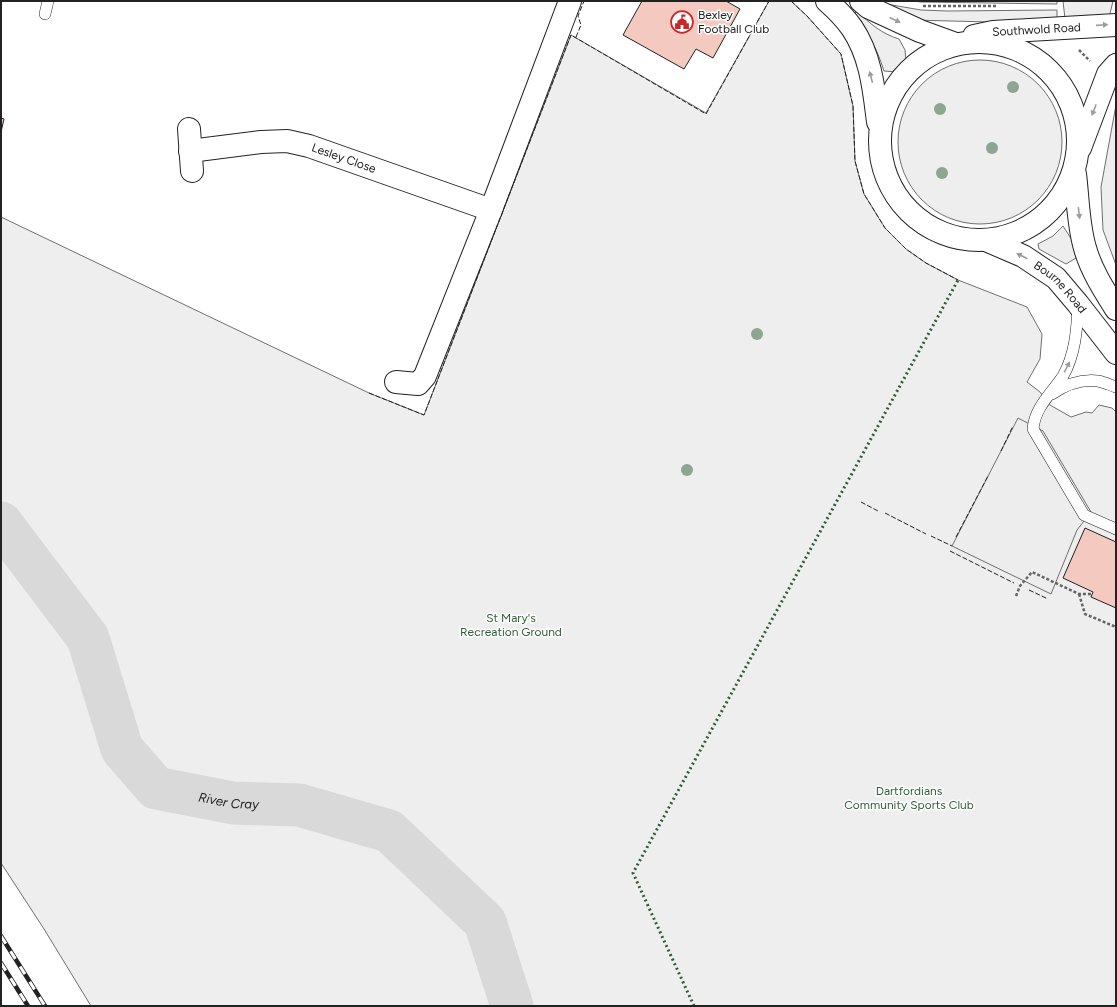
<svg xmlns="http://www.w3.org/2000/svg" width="1117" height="1007" viewBox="0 0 1117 1007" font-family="Figtree,sans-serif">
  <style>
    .green { fill: #eee; stroke: #6f6f6f }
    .parking { fill: #ededed; stroke: #6f6f6f }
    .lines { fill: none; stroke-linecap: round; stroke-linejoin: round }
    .river { stroke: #d9d9d9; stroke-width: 43 }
    .building { fill: #f3c9c0; stroke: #222 }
    .service-casing { stroke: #222; stroke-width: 12 }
    .minor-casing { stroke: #222; stroke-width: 24 }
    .primary-casing { stroke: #222; stroke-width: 24 }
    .path { stroke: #646464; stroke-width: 2.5; stroke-dasharray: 3 2; stroke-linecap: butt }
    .service { stroke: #fff; stroke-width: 11 }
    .minor { stroke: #fff; stroke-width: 22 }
    .primary { stroke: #fff; stroke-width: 22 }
    .rail-casing { stroke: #222; stroke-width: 4.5 }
    .rail { stroke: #fff; stroke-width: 3; stroke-dasharray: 9; stroke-linecap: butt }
    .hedge { stroke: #2f5e38; stroke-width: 3; stroke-dasharray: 2 3; stroke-linecap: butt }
    .fence { stroke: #222; stroke-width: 1; stroke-dasharray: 5 2; stroke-linecap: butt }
    .tree { fill: #8da692 }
    .oneway { fill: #9c9c9c }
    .labels { text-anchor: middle; stroke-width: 3; stroke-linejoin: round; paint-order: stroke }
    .poi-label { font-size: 12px; fill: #222; stroke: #fff; text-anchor: start }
    .street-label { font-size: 12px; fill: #222; stroke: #fff }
    .park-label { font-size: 12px; fill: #2f5e38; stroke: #fff }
    .water-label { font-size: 13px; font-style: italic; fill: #222; stroke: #fff }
  </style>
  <rect width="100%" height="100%" fill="#fff"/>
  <g class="green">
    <path d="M769,1H791L807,16L841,54L853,106L855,161L864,194L885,228L906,249L926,263L958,280L1027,307L1042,334L1040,359L1027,382L1040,392L1050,405L1071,417L1086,412L1092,413L1099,405L1112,408L1116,412V1006H91L44,929L1,863V217L369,393L424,415L571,35L706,113Z"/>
    <path d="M877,1H883L886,4L921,10L948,11L1057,10V18L1029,23L912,20Z"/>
    <path d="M913,1H1057V4L921,2Z"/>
    <path d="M1063,1H1113L1109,18L1065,19Z"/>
    <path d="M857,11C869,23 882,34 899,39L905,50L906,61L897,72L884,71C876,46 869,35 854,14Z"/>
    <circle cx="980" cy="142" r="82"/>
    <path d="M1116,105V265L1103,230L1101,187Z"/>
    <path d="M1063,226L1072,240L1076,258L1066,264L1039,249L1038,244L1053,236Z"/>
  </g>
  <path class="parking" d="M1018,418L1043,431L1091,512L1077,530L1051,594L952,546Z"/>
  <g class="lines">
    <path class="river" id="s1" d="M1,523L88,638L122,749L156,788L233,803L299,805L389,831L485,922L512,1006"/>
  </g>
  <g class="building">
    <path d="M642,1H726L740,9L713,58L696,49L684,69L623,35Z"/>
    <path d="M1,118L4,119L1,132Z"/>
    <path d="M1085,528L1116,542V608L1091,597L1093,592L1063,578Z"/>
  </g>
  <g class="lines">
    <g class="service-casing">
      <g id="service">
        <path d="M45,14L48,1"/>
        <path d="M1078,306C1077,330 1075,355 1063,376C1051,394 1035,407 1033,429L1084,515L1116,529"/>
        <path d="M1052,394C1065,385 1081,379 1098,381C1104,382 1110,385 1116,387"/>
      </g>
    </g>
    <g class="minor-casing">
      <g id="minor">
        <path d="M189,129L192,171"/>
        <path id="s2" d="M190,151L261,142L287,141L309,146L491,210"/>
        <path d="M396,382L418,384L425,376L491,210L570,1"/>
      </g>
    </g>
    <g class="primary-casing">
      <g id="primary">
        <path d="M827,1C836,9 845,18 852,28C871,56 874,90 878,122"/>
        <path d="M861,1L868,7L920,31L953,43"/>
        <path id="s3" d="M974,36L993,32L1116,25"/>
        <circle cx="979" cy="141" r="99"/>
        <path d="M1080,148L1108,74L1116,65"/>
        <path d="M1075,174C1078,198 1078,225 1085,248C1091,270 1104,290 1116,309"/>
        <path id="s4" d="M988,241L1023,256L1056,278L1078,304L1116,353"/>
      </g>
    </g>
    <g class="path">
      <path d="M923,6H998"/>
      <path d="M1079,50L1090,61"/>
      <path d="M1079,594L1085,614L1116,627"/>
      <path d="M1016,596L1020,586L1032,572L1079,594H1093"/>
    </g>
    <use href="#service" class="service"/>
    <use href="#minor" class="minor"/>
    <use href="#primary" class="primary"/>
    <g class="rail-casing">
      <g id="rail">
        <path d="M1,936L45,1006"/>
        <path d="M1,963L28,1006"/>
      </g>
    </g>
    <use href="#rail" class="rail"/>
    <path class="hedge" d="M694,1006L633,873L958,280"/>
    <g class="fence">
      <path d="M791,1L807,16L841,54L853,106L855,161L864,194L885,228L906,249L926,263L958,280"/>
      <path d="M576,37L581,25L578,16L584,1"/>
      <path d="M369,393L424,415L571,35L706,114L769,1"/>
      <path d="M1001,451L1013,426"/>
      <path d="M861,502L878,511"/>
      <path d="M885,513L926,534"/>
      <path d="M931,536L952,546"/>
      <path d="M956,537L988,476"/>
      <path d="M950,551L1014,583"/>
      <path d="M1029,590L1048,599"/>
    </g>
  </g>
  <g class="tree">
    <circle cx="1013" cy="87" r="6"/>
    <circle cx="940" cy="109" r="6"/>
    <circle cx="992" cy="148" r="6"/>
    <circle cx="942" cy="173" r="6"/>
    <circle cx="757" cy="334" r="6"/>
    <circle cx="687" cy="470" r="6"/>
  </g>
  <defs><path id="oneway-solid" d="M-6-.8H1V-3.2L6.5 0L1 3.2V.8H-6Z"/></defs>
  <g class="oneway">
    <use href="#oneway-solid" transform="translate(895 20) rotate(24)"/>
    <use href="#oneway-solid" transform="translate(1102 25) rotate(-4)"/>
    <use href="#oneway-solid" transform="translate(871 77) rotate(-104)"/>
    <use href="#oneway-solid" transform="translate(1094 110) rotate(111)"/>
    <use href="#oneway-solid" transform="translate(1079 213) rotate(83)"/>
    <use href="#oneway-solid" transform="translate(1022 256) rotate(-153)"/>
    <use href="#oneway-solid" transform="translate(1067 367) rotate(-63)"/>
  </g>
  <defs>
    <g id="civic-ring" transform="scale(1.15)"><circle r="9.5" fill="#fff" stroke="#c62828" stroke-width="1.5"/><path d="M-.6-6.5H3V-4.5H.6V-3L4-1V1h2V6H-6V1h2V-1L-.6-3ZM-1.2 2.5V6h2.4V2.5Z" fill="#c62828"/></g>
  </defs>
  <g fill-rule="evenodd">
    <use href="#civic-ring" x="682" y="22"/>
  </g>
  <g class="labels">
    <g class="poi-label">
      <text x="698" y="19">Bexley<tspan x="698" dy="14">Football Club</tspan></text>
    </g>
    <g class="street-label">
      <text dy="4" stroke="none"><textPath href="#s3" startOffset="63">Southwold Road</textPath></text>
      <text dy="4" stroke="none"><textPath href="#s2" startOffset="157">Lesley Close</textPath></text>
      <text dy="4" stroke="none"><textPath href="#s4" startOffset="87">Bourne Road</textPath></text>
    </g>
    <g class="park-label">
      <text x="511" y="622">St Mary's<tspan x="511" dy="14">Recreation Ground</tspan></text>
      <text x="909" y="795">Dartfordians<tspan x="909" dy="14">Community Sports Club</tspan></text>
    </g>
    <g class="water-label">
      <text dy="5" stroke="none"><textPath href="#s1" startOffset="386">River Cray</textPath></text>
    </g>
  </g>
  <rect width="1117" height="1007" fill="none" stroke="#222222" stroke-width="4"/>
</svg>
